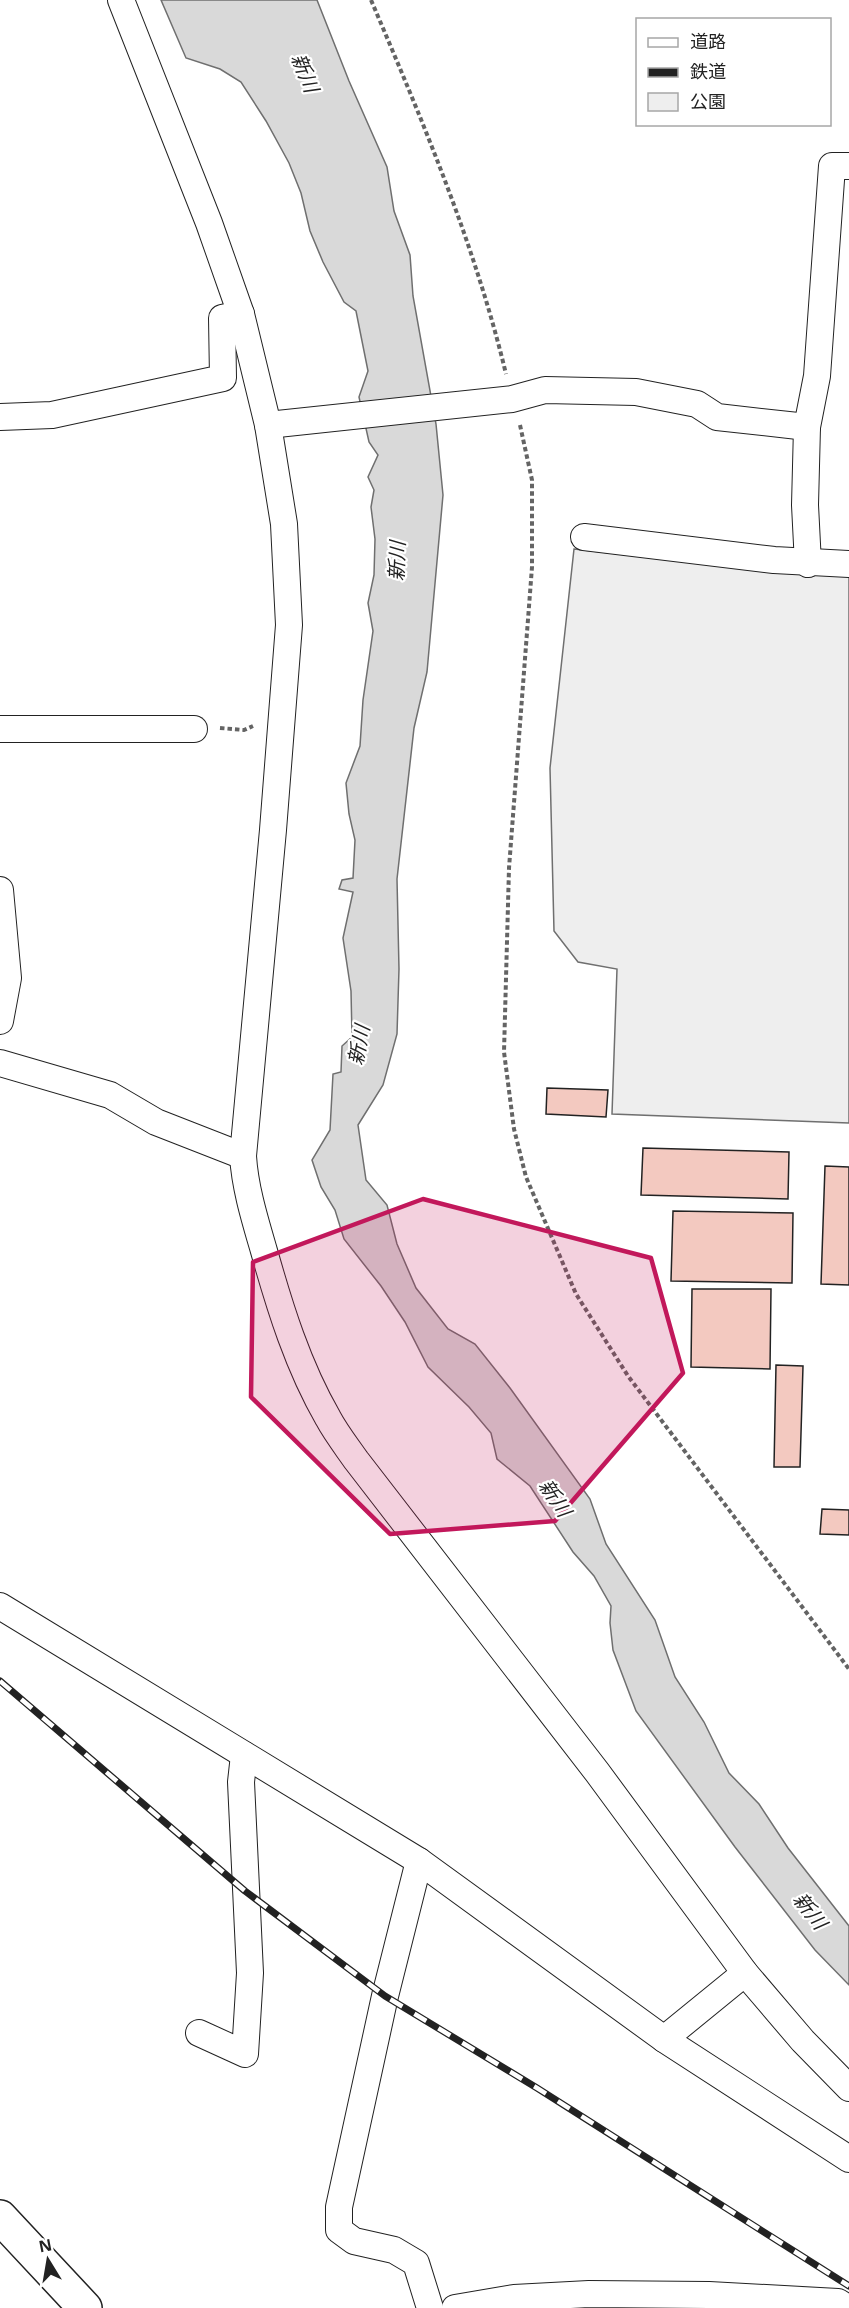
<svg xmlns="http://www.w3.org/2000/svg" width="849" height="2308" viewBox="0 0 849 2308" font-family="'Noto Sans','Noto Sans JP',sans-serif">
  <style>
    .green { fill: #eee; stroke: #6f6f6f; stroke-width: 1.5 }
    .water { fill: #d9d9d9; stroke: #6f6f6f; stroke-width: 1.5 }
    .building { fill: #f3c9c0; stroke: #222; stroke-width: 1.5 }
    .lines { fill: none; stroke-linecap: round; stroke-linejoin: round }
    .street-casing { stroke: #222; stroke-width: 28 }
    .secondary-casing { stroke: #222; stroke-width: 36 }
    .path { stroke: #646464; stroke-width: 4; stroke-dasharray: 4.5 3; stroke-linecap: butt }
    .street { stroke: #fff; stroke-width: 26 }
    .secondary { stroke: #fff; stroke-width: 33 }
    .rail-casing { stroke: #222; stroke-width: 7 }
    .rail { stroke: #fff; stroke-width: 4.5; stroke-dasharray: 14; stroke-linecap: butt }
    .marked { fill: #c2185b; fill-opacity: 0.2; stroke: #c2185b; stroke-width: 4.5; stroke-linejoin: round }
    .labels { text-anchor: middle; stroke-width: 4.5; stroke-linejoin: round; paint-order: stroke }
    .water-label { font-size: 20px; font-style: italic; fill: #222; stroke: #fff }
  </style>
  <rect width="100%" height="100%" fill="#fff"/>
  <path class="green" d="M574,549L790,573L849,575V1123L612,1114L617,969L578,962L554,931L550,768Z"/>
  <path class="water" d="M161,0H317L349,81L387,167L394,211L410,255L413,296L436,424L443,495L427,672L414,728L397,879L399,969L397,1034L383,1085L358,1125L366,1180L387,1205L397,1244L416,1288L448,1329L475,1344L510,1388L590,1499L606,1544L655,1620L675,1677L704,1722L729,1773L759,1804L788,1848L849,1926V1985L815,1950L735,1847L636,1711L613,1650L610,1623L611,1606L594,1576L573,1552L530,1486L497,1459L491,1433L469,1407L428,1367L405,1322L381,1286L344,1239L335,1210L321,1187L312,1160L330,1130L333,1074L341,1072L342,1046L352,1037L351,991L343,938L353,892L339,889L342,880L353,878L355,840L349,814L346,783L360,746L363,700L373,631L368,603L374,575L375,539L371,507L374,490L368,477L378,455L369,442L359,397L368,371L356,311L344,302L323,262L310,231L301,193L289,163L266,121L241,82L220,69L186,58Z"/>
  <g class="building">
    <path d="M547,1088L608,1090L606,1117L546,1114Z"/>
    <path d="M643,1148L789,1152L788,1199L641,1195Z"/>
    <path d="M825,1166L849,1167V1285L821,1284Z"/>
    <path d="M673,1211L793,1213L792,1283L671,1281Z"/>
    <path d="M692,1289H771L770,1369L691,1367Z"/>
    <path d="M776,1365L803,1366L800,1467H774Z"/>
    <path d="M822,1509L849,1510V1535L820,1534Z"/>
  </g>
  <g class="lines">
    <g class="street-casing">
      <g id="street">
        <path d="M121,0L209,223L241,314L268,425L284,524L289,625L273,830L243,1156C245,1188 255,1220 264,1251C280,1308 298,1366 328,1418C336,1433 347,1447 356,1460L597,1772L745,1973L803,2041L849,2088"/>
        <path d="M0,417L52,415L223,378L222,318L241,314"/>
        <path d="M268,425L512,399L545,390L636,392L697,404L717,417L807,427"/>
        <path d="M584,537L774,560L849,564"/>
        <path d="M808,564L805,505L807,427L817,376L832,166H849"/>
        <path d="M0,729H194"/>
        <path d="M0,890L8,978L0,1021"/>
        <path d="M0,1063L110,1095L156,1122L243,1156"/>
        <path d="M0,1606L419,1861L664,2039L849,2159"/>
        <path d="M419,1861L385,1996L339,2207V2230L354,2241L394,2250L416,2263L430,2308"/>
        <path d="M199,2033L245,2054L250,1973L241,1782L244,1755"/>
        <path d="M664,2039L745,1973"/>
        <path d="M455,2308L514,2298L589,2294L709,2295L838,2302L848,2308"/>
      </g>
    </g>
    <g class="secondary-casing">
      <path id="secondary" d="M0,2217L85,2308"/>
    </g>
    <g class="path">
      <path d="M371,0C423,122 475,245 506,374"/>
      <path d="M520,425L532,480V567L509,868L504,1052L514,1129L526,1177L576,1294L628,1376L849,1669"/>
      <path d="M220,728L244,730L253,726"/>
    </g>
    <use href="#street" class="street"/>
    <use href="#secondary" class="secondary"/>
    <g class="rail-casing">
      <path id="rail" d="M0,1681L245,1891L385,1996L537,2088L849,2286"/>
    </g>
    <use href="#rail" class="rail"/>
  </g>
  <path class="marked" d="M423,1199L651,1258L683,1373L555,1521L390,1534L251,1397L253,1262Z"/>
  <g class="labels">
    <g class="water-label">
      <text transform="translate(305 73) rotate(68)" y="7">新川</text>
      <text transform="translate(397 561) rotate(-88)" y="7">新川</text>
      <text transform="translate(359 1045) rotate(-79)" y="7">新川</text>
      <text transform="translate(555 1498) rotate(56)" y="7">新川</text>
      <text transform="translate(810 1911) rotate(52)" y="7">新川</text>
    </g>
  </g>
  <rect x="636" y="18" width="195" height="108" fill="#ffffff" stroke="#a7a7a7" stroke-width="1.5"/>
  <rect x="648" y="38" width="30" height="9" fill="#ffffff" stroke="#a7a7a7" stroke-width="1.5"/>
  <text x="690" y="48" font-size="18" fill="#222222">道路</text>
  <rect x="648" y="68" width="30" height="9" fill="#222222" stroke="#a7a7a7" stroke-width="1.5"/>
  <text x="690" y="78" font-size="18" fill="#222222">鉄道</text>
  <rect x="648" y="93" width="30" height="18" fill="#eeeeee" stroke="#a7a7a7" stroke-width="1.5"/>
  <text x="690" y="108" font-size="18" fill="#222222">公園</text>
  <g transform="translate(48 2260) rotate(349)" stroke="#ffffff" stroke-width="4.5" paint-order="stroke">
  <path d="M0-4.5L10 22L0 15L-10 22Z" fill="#222222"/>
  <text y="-9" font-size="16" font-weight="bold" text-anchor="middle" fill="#222222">N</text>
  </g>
</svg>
